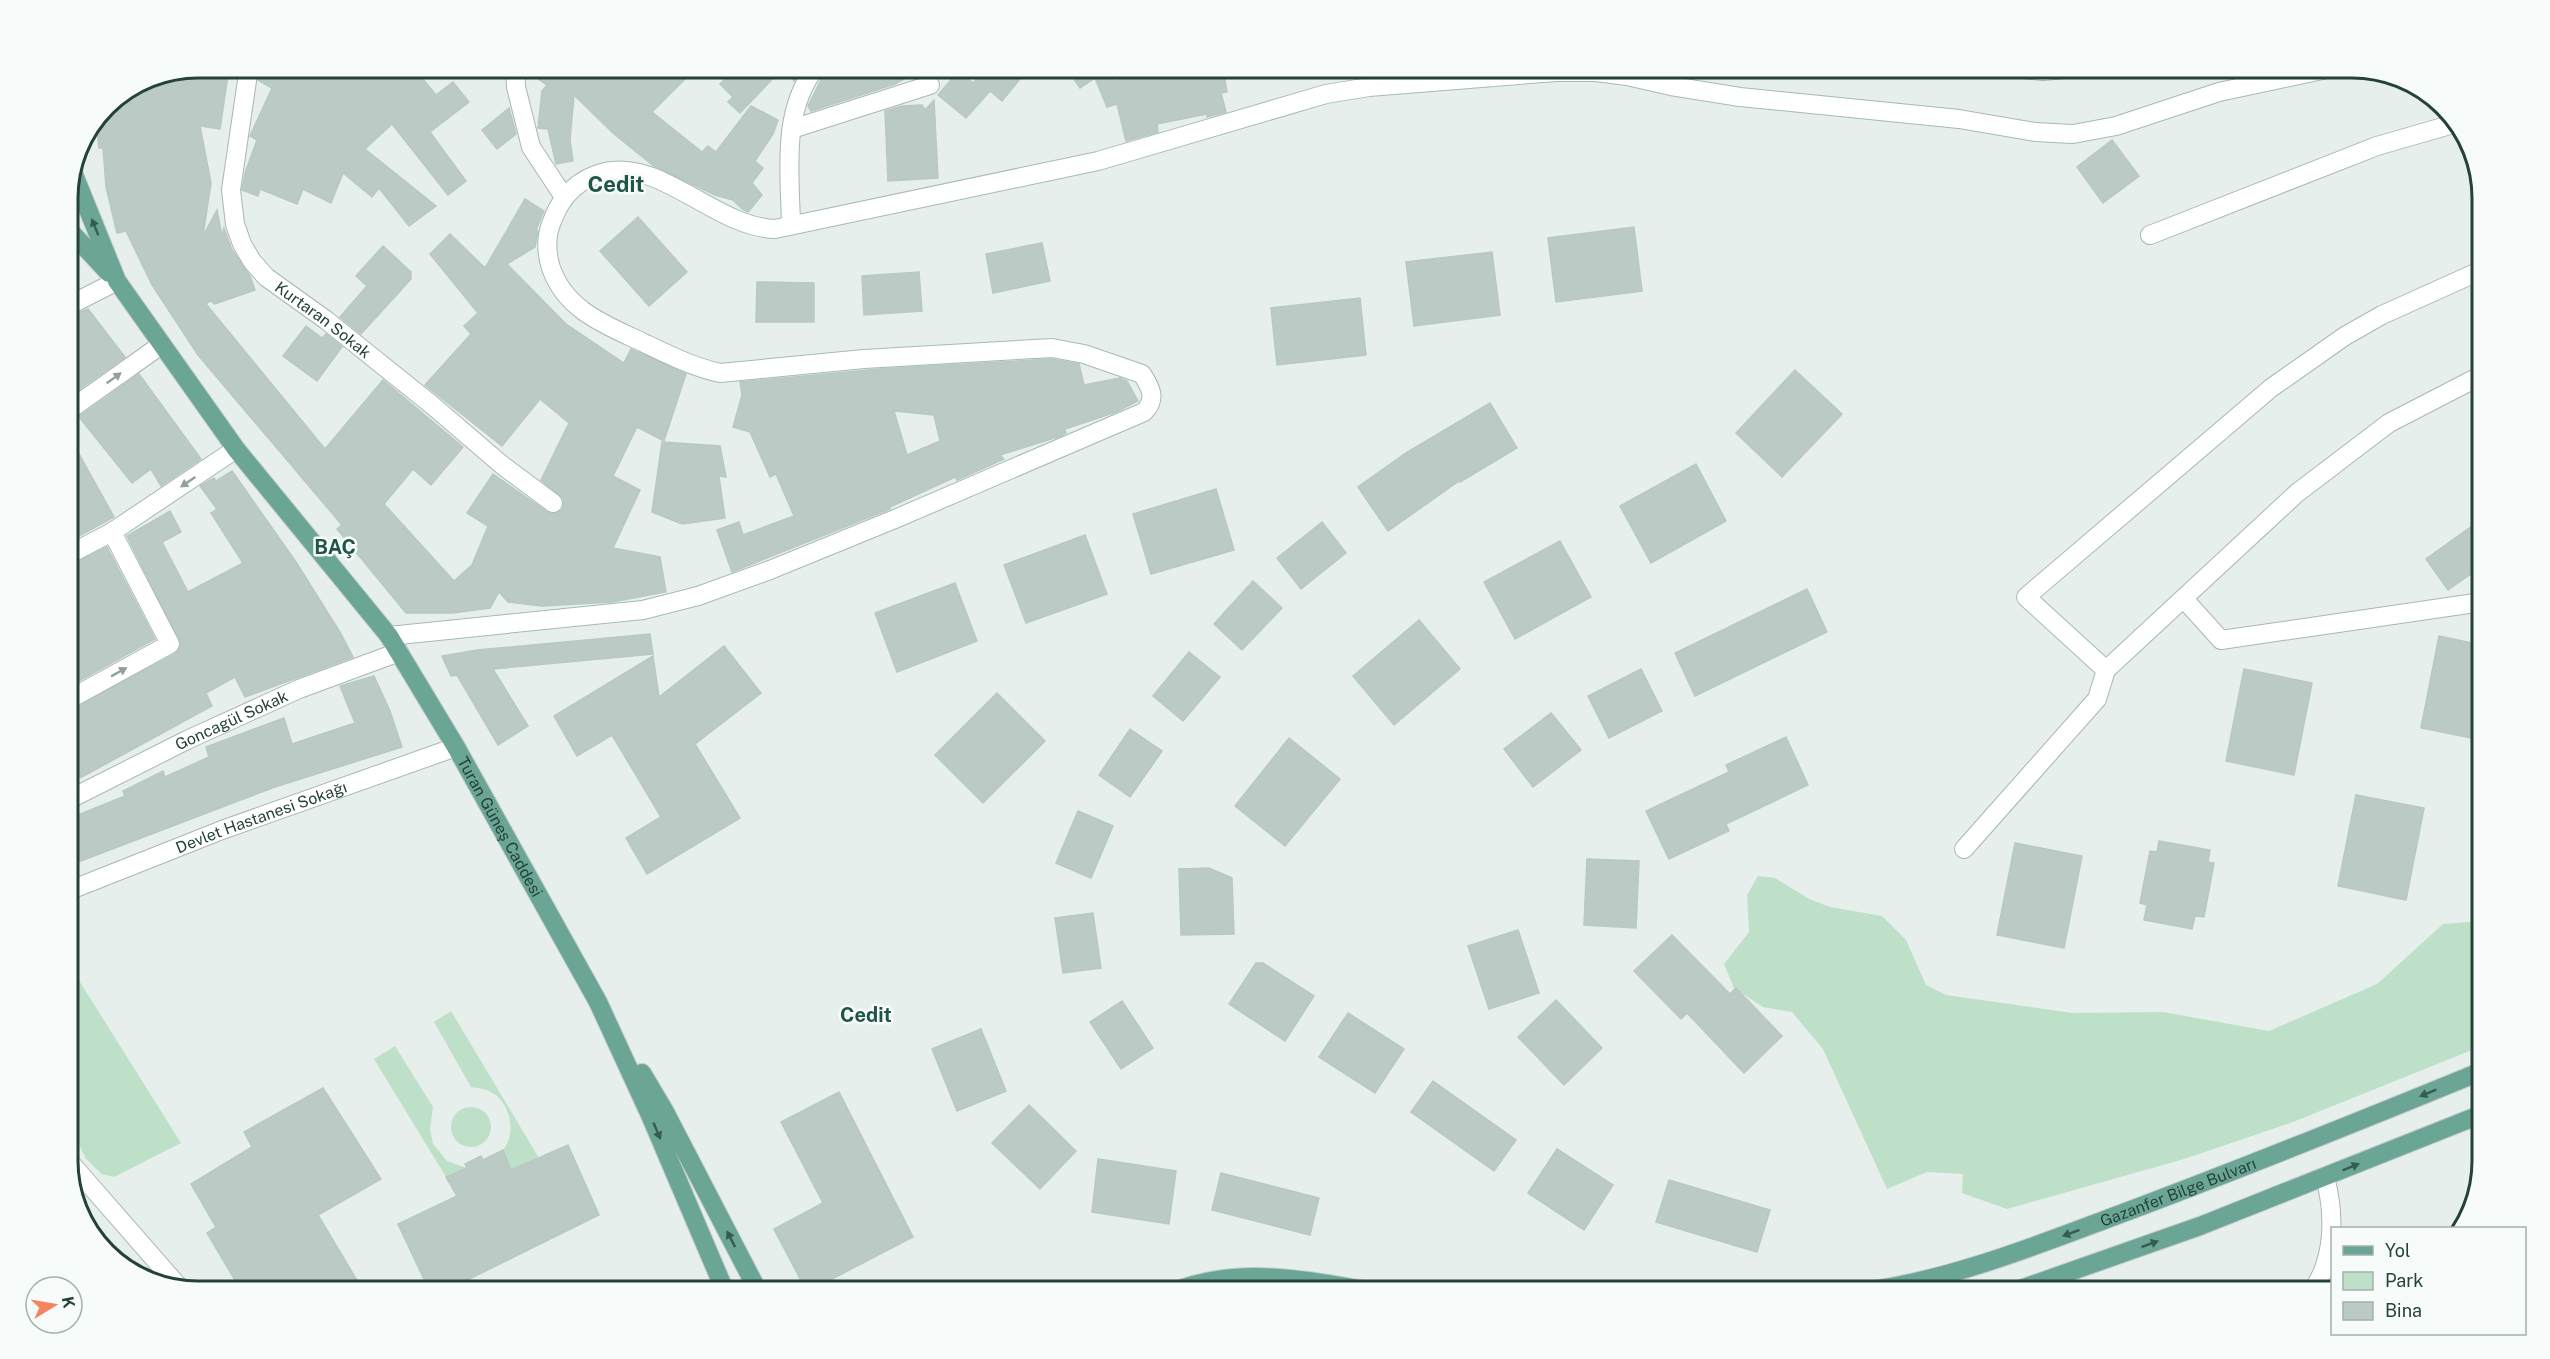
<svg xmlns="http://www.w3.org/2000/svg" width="2550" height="1359" viewBox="0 0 2550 1359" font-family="'Public Sans',sans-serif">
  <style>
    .green { fill: #bfe0c8 }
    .building { fill: #bbcac4; stroke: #b8c9c2; stroke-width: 1.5; fill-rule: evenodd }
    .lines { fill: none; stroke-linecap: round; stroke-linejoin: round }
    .minor-casing { stroke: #a8b8b2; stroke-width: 20 }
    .secondary-casing { stroke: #a4bbb3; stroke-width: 20 }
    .primary-casing { stroke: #c2cac8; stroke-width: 20 }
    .minor { stroke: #fff; stroke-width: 18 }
    .secondary { stroke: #fff; stroke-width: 18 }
    .primary { stroke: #6aa596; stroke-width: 18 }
    .oneway { fill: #365b51 }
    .oneway2 { fill: #92a09c }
    .labels { text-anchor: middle; stroke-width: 5; stroke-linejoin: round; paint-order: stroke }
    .street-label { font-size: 16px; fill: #24423a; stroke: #f7fbf9 }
    .quarter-label { font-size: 20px; font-weight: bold; fill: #1f5548; stroke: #f7fbf9 }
    .district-label { font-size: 22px; font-weight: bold; fill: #1f5548; stroke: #f7fbf9 }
    .rim { fill: none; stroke: #24423a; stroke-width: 3 }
  </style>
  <rect width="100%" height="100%" fill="#e6efeb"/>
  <g class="green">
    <path d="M1758,876L1775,878L1809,899L1830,907L1882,916L1906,940L1926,985L1946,995L2072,1013L2163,1012L2269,1031L2377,984L2443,924L2482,921V1046L2293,1122L2184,1159L2007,1209L1962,1193L1963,1174L1927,1172L1887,1189L1823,1049L1792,1012L1763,1007L1734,988L1724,964L1749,932L1747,895Z"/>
    <path d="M68,963L181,1143L114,1177L102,1174L86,1159L68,1121Z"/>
    <path d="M451,1011L539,1158L511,1170L503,1150C515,1136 512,1110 498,1097C491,1090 480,1088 471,1087L434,1022Z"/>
    <path d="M395,1046L433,1107L430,1129L433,1144L447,1161L467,1168L446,1177L374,1059Z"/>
    <circle cx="471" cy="1127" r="20"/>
    <path d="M1265,1287L1332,1291H1231Z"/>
  </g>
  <g class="building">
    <path d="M198,68H229L220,129L200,126L211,183L203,236L217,210L222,236L224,228L232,250L250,276L255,290L215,304L210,301L206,304L325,449L383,380L463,447L431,485L413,469L384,504L454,581L472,565L488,526L467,513L493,474L547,512L552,514L562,510L564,504L563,498L541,480L569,423L540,399L502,446L425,385L471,334L464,326L478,313L430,254L450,234L485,268L525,199L544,211L536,230L538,231L535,247L507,264L566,324L624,363L631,349L686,374L664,441L637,427L613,476L640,490L613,548L660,557L666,592L612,602L542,606L508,602L499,592L490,608L453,613H406L337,529L342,525L198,355L152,285L126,231L117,233L106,187L103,148H99L96,122H101V113L106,106L149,77Z"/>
    <path d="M260,68H414L436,95L453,82L469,102L430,132L466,181L448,195L392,124L365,149L436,206L409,226L379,188L372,197L343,173L331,203L303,189L297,204L260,189L258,196L242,190L245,173L257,140L250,136L272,88L258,80Z"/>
    <path d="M546,68H696L652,112L702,152L708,146L716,152L751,106L778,120L773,134L755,161L763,168L752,183L762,195L748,212L742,209L733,200L715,195L654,166L614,134L574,95L570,140L573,161L556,164L548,129L538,128L542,91L547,85L537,78Z"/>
    <path d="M736,68H783L740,113L728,102L733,97L720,84Z"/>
    <path d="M786,68H802L794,81Z"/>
    <path d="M827,68H924L895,84L811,111L808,106Z"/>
    <path d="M986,68H1029L1002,101L990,91L966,118L938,95L956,74H963L973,83Z"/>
    <path d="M1066,68H1110L1108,69L1117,82L1128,68H1223L1227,92L1221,93L1226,112L1207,117V114L1157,124L1158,132L1126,141L1117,104L1107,107L1095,78L1080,88Z"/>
    <path d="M934,100L938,178L888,181L885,111L902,106L922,105L925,110Z"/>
    <path d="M509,108L516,134L497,149L482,130Z"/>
    <path d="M2112,140L2139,176L2103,203L2077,167Z"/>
    <path d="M638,217L687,272L649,306L600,251Z"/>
    <path d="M1634,227L1642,291L1556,302L1548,238Z"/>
    <path d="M1042,243L1050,281L993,293L986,254Z"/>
    <path d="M383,246L411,272V279L361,334L340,317L367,286L356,276Z"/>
    <path d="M1492,252L1500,315L1414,326L1406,262Z"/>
    <path d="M919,272L922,311L864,315L862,276Z"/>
    <path d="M757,282L814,283V322H756Z"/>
    <path d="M1360,298L1366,355L1277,365L1271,308Z"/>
    <path d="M88,309L125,357L68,397V317Z"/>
    <path d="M306,326L322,338L326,334L342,347L317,381L283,356Z"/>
    <path d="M1051,359L1079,364L1084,385L1120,378L1127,381L1138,401L1116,412L1065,429L1066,433L1061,436L1000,455L1004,459L957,480L955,477L890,507V509L732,572L717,530L739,522L743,535L794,516L776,474L770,477L750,432L733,427L742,395L740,382L879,369ZM894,411L934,415L940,441L907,455Z"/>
    <path d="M1795,370L1842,414L1782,477L1736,433Z"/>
    <path d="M139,374L201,459L161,486L151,469L132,483L79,417Z"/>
    <path d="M1490,403L1517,448L1460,482L1459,481L1388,531L1358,487L1406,453Z"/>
    <path d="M68,434L114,517L68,542Z"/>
    <path d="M662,442L720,446L726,477L719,476L725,518L682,524L652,512Z"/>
    <path d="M1696,464L1726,521L1651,563L1620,506Z"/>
    <path d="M232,471L296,562L340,632L353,657L245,697L235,677L206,693L212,706L80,778L68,755V711L175,654L181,645L127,536L170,511L181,532L162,542L188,592L243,563L211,513L217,509L200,486L214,478L216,481Z"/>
    <path d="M1216,489L1234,550L1151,574L1133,514Z"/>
    <path d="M2482,519V566L2448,590L2426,559Z"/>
    <path d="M1322,522L1346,553L1301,589L1277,558Z"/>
    <path d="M1085,535L1107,594L1026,623L1004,565Z"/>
    <path d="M1560,541L1591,597L1515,639L1484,582Z"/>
    <path d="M107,547L155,639L68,687V566Z"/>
    <path d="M1253,581L1282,608L1242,650L1214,624Z"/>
    <path d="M955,583L977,641L897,672L875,613Z"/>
    <path d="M1807,589L1827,632L1695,696L1675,653Z"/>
    <path d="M1419,620L1460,669L1394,725L1353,676Z"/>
    <path d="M650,634L653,654L493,669L528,726L498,745L457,675L451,676L442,656L477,650Z"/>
    <path d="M2439,636L2482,645V740L2421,728Z"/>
    <path d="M724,646L761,693L695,744L740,818L647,874L626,838L661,817L612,735L577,756L554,716L653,656L659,697Z"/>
    <path d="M1189,652L1220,677L1183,721L1153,696Z"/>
    <path d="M1641,669L1662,711L1609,738L1588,696Z"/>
    <path d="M2244,669L2312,683L2294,775L2226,761Z"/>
    <path d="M374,676L390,711L402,747L275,787L68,866V819L125,796L123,791L163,771L165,777L209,757L206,747L284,718L292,744L355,723L340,686Z"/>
    <path d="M997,693L1045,741L983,803L935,755Z"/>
    <path d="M1551,713L1581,750L1533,787L1504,749Z"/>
    <path d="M1130,729L1162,751L1130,797L1099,775Z"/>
    <path d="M1786,737L1808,785L1726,824L1729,831L1669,859L1646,811L1729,772L1726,765Z"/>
    <path d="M1289,738L1340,779L1285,846L1235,806Z"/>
    <path d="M2356,795L2424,808L2406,900L2338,886Z"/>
    <path d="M1078,811L1113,826L1091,878L1056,863Z"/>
    <path d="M2159,841L2210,850L2208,862L2214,863L2204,917L2195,916L2192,929L2144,920L2147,905L2140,903L2144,882L2150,851L2157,852Z"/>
    <path d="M2015,843L2082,856L2064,948L1997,935Z"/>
    <path d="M1587,859L1639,861L1636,928L1584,925Z"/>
    <path d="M1209,868L1232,878L1234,934L1181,935L1179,869Z"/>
    <path d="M1093,913L1101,968L1063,973L1055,918Z"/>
    <path d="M1518,930L1539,993L1489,1009L1468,946Z"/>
    <path d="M1672,935L1730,994L1736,988L1782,1036L1744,1073L1687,1013L1681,1019L1634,971Z"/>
    <path d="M1256,963H1263L1314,996L1285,1041L1229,1004Z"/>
    <path d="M1556,1000L1602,1048L1564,1085L1518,1037Z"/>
    <path d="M1122,1001L1153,1048L1121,1069L1090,1022Z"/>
    <path d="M1348,1013L1404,1049L1375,1093L1319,1057Z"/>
    <path d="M981,1029L1006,1091L957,1111L932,1049Z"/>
    <path d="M1433,1081L1516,1140L1494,1171L1411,1112Z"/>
    <path d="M323,1088L381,1179L318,1215L364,1292H242L207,1233L216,1227L191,1184L252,1147L244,1132Z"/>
    <path d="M839,1092L913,1237L807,1292L774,1229L823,1203L781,1122Z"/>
    <path d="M1029,1105L1076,1151L1040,1189L992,1143Z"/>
    <path d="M568,1145L599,1215L443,1292H430L398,1224L457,1196L446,1177L467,1168L465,1164L481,1156L483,1160L503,1150L511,1170Z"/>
    <path d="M1557,1149L1613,1185L1584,1230L1528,1193Z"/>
    <path d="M1098,1159L1176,1171L1169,1224L1092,1212Z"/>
    <path d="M1221,1173L1319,1198L1310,1235L1212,1210Z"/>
    <path d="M1669,1180L1770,1210L1757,1252L1656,1222Z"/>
  </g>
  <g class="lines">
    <g class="minor-casing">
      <g id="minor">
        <path id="s1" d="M249,67L231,190L235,224L242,244L252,261L266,277L326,320L432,405L502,465L553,503"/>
        <path d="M515,67L516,87L531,147L564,197"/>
        <path d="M2003,67L2043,71L2087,67"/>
        <path d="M792,129L930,85"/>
        <path d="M791,225C790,173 781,111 816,67"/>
        <path d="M2150,235L2377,146L2457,123"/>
        <path d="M68,306L117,281"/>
        <path d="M68,411L161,345"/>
        <path d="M68,555L112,532L236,449"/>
        <path d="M2184,599L2221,640L2482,602"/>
        <path d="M2106,670L2026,597L2271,388L2345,336L2382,315L2482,270"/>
        <path d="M68,700L170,644L112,532"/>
        <path id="s2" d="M68,800L187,740L299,689L399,652"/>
        <path d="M1964,849L2097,699L2106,670L2297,493L2389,423L2482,375"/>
        <path id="s3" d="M68,891L222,830L456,747"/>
        <path d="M68,1160L179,1287"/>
        <path d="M2312,1291C2335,1259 2335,1214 2325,1177"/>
      </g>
    </g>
    <g class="secondary-casing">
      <path id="secondary" d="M389,636L643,610L698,596L770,570L895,519L1144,412C1157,399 1151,388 1142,374L1084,354L1052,348L864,359L720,373C693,367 669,355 644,343C606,325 566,311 551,268C546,252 546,234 553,219C562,195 580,178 605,172C661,159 716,227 775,229L1098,161L1326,94L1369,87L1556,72H1596L1627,76L1671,86L1740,97L1959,119L2035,132L2073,134L2116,126L2219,92L2336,67"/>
    </g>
    <g class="primary-casing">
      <g id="primary">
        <path id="s4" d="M72,170L117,281L236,449L389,636L456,747L598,1002L650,1115L725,1291"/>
        <path d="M68,229L109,273"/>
        <path d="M642,1073L664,1110L758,1291"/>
        <path d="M1175,1291C1241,1266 1303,1280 1370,1291"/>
        <path id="s5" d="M1867,1291C1952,1279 2035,1246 2115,1216C2238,1170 2360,1121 2482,1071"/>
        <path d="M2015,1291L2200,1226L2482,1114"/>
      </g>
    </g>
    <use href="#minor" class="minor"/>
    <use href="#secondary" class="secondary"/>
    <use href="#primary" class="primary"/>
  </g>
  <defs><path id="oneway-solid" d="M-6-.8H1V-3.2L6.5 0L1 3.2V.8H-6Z" transform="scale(1.5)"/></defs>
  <g class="oneway">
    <use href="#oneway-solid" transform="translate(95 227) rotate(-112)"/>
    <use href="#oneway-solid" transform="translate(2428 1093) rotate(158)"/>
    <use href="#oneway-solid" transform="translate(657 1131) rotate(67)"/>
    <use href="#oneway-solid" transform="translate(2351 1167) rotate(-22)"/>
    <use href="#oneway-solid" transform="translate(2071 1233) rotate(159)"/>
    <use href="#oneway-solid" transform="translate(731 1239) rotate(-117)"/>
    <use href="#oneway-solid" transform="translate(2150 1244) rotate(-20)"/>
  </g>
  <g class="oneway2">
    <use href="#oneway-solid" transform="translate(114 378) rotate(-36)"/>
    <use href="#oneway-solid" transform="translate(188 482) rotate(146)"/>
    <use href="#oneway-solid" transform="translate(119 672) rotate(-29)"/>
  </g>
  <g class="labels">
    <g class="street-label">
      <text dy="6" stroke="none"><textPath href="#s1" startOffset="292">Kurtaran Sokak</textPath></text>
      <text dy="6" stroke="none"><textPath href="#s2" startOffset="182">Goncagül Sokak</textPath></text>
      <text dy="6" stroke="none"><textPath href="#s3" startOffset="207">Devlet Hastanesi Sokağı</textPath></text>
      <text dy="6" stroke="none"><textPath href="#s4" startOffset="788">Turan Güneş Caddesi</textPath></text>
      <text dy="6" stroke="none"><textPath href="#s5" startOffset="327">Gazanfer Bilge Bulvarı</textPath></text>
    </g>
    <g class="quarter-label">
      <text x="335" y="554">BAÇ</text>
      <text x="866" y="1022">Cedit</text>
    </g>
    <g class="district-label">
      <text x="616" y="192">Cedit</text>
    </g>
  </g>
  <path d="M0 0H2550V1359H0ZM198 78H2352A120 120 0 0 1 2472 198V1161A120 120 0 0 1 2352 1281H198A120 120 0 0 1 78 1161V198A120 120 0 0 1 198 78Z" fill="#f7fbf9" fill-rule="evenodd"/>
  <path class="rim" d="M198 78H2352A120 120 0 0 1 2472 198V1161A120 120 0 0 1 2352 1281H198A120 120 0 0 1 78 1161V198A120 120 0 0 1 198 78Z"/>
  <rect x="2331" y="1227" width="195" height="108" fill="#f7fbf9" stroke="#a3b1ad" stroke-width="1.5"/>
  <rect x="2343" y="1246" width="30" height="9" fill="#6aa596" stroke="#a3b1ad" stroke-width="1.5"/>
  <text x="2385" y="1257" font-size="18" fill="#24423a">Yol</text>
  <rect x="2343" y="1272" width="30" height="18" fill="#bfe0c8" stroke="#a3b1ad" stroke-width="1.5"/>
  <text x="2385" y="1287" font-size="18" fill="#24423a">Park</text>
  <rect x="2343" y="1302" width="30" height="18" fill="#bbcac4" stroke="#a3b1ad" stroke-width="1.5"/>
  <text x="2385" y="1317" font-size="18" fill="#24423a">Bina</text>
  <g transform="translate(54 1305) rotate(79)"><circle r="28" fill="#f7fbf9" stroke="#a3b1ad" stroke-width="1.5"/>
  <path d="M0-4.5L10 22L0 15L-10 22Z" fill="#f4845f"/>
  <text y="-9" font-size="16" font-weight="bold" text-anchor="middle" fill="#24423a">K</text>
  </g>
</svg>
